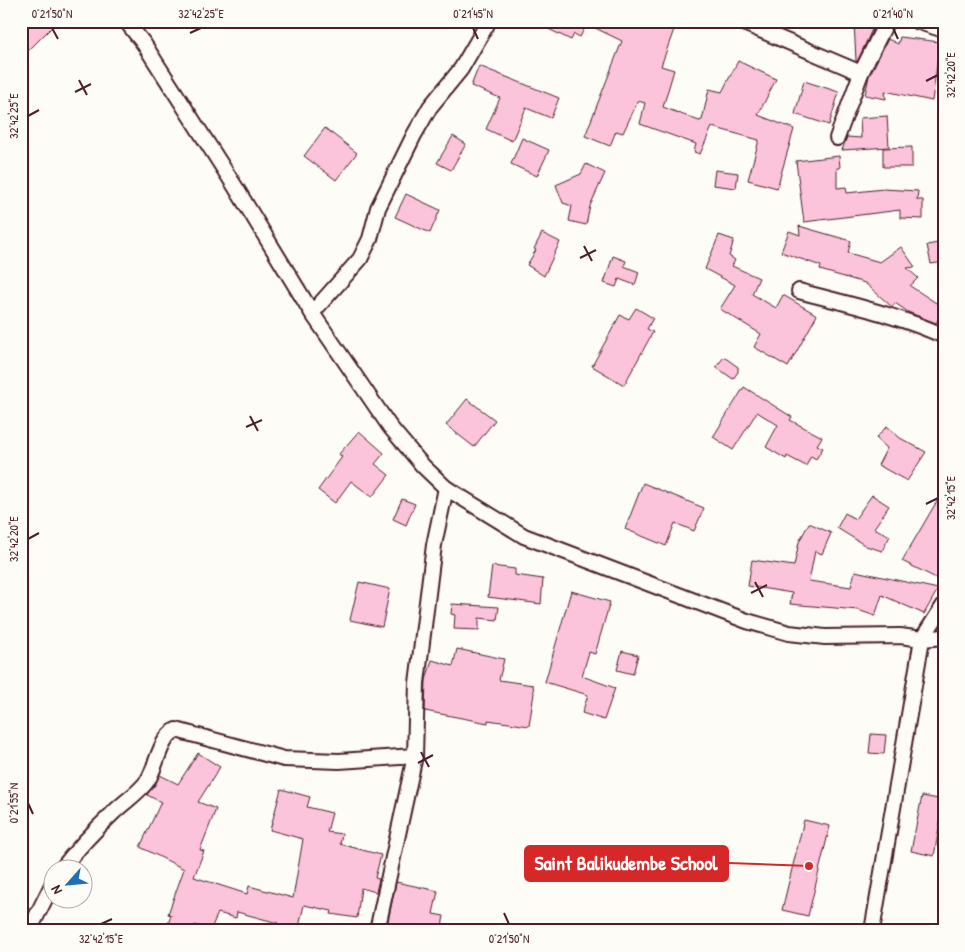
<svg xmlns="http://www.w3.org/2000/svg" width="965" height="952" viewBox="0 0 965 952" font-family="'Patrick Hand',sans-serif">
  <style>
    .building { fill: #fcc4db; stroke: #4a1f2b }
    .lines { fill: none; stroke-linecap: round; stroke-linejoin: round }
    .street-casing { stroke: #4a1f2b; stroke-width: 18 }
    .street { stroke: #fdfcf7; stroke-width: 14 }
    .ticks { fill: none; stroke: #4a1f2b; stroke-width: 2 }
    .leader { fill: none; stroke: #d62828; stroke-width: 2 }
    .callout-dot { fill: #d62828; stroke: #fdfcf7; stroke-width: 2 }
    .callout { fill: #d62828; stroke: #d62828; stroke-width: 2 }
    .callout-label { font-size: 20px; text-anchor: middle; font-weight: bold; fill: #fff }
    .neatline { fill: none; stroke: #4a1f2b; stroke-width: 2 }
    .ticks-label { font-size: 12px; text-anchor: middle; fill: #4a1f2b }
  </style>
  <rect width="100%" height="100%" fill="#fdfcf7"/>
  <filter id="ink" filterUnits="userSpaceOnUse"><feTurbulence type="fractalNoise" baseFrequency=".02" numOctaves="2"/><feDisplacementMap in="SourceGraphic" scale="10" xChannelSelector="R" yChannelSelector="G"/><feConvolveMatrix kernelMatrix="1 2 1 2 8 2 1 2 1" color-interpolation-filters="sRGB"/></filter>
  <g filter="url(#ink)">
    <g class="building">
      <path d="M21,21H58L21,58Z"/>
      <path d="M532,21H677L661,66L674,70L663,107L699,121L702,120L709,89L722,92L738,61L776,79L758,115L794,129L777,188L748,180L759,140L712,127L700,154L694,152L696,144L640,124L645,103L638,101L623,133L616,131L610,146L585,136L622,41L587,24L580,37L574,34L571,40Z"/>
      <path d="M854,21H876L857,62L856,61Z"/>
      <path d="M900,37L940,42L932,101L885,91L886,99L865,95L869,76L888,39L898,44Z"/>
      <path d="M479,66L559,98L551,118L526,108L512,141L486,129L500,98L471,86Z"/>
      <path d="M804,81L839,92L829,125L795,114Z"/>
      <path d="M887,116L889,147L842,150L847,137L861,138L860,118Z"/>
      <path d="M325,128L357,153L336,180L304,156Z"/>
      <path d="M453,136L466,144L451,170L437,163Z"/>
      <path d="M522,138L549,150L537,176L511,164Z"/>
      <path d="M912,147V167H883V148Z"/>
      <path d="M839,156L840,168H837V188L846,187L847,193L883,189L918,191L917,200H923V219L900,218V210L804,222L796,161Z"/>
      <path d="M586,164L605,173L590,206L586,225L569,221L572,206L563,203L556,185L581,174Z"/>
      <path d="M715,170L738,173L736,188L713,185Z"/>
      <path d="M406,194L440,210L430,233L395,217Z"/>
      <path d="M799,226L851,241L848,253L880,262L901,247L915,267L907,268L918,278L910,286L944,308L936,323L908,312L895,303L892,307L865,283L820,270L821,266L781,252L789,231L800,235Z"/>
      <path d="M542,233L560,242L544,276L527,265L536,250L534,249Z"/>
      <path d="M719,235L734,240L729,256L735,260L732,266L759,278L752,294L776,308L783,295L817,315L788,367L754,347L761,334L720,309L735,285L705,269Z"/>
      <path d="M944,242V262L931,264L927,245Z"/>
      <path d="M613,256L626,261L624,266L639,272L635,285L619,279L616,287L604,283Z"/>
      <path d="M636,308L653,318L647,329L653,332L624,385L592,366L620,315L629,319Z"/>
      <path d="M724,357L738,367V372L733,379L716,367Z"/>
      <path d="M744,387L792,417L790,420L822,437L817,445L823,448L816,459L811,456L806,466L787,456L786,459L766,447L778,425L757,412L733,450L713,437Z"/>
      <path d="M467,399L495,420L474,447L446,425Z"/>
      <path d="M887,426L900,438L926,452L907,481L878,465L887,448L876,438Z"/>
      <path d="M359,431L384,453L375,464L389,475L372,497L351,481L335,503L318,490L342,457L339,454Z"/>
      <path d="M643,483L704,508L694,531L675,523L666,546L625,529Z"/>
      <path d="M944,489V582L902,561Z"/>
      <path d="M872,495L889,506L874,528L890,536L882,551L866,546L837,528L845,513L855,519Z"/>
      <path d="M402,499L415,504L406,525L393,519Z"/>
      <path d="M809,523L831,533L822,554L815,551L809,581L851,587L855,571L938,589L924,614L882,595L875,616L858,610L790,604L792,593L748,586L752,560L794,566L799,542Z"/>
      <path d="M492,566L515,569V575L543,579L541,604L488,597Z"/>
      <path d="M359,582L390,589L382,627L350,620Z"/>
      <path d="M571,591L610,602L595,654L589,652L582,676L615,688L604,720L582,713L588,695L545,682Z"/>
      <path d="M452,604L499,607L497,620L479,618V630L454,629L455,615L451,614Z"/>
      <path d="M457,649L504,659L499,680L533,685L534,693L529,726L488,720V723L425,711L426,680L432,660L453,666Z"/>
      <path d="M622,651L638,655L633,674L617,670Z"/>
      <path d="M871,734L886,735L884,754L869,753Z"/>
      <path d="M198,753L220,767L198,802L216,809L200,850L204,851L194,877L247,894L249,886L293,898L303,839L270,830L281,789L310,797L307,807L332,813L327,832L342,834L340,844L381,855L375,878L379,879L376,892L361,888L357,918L331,914L332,911L304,905L298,931L277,929L278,923L237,912L236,918L218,913L210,931L195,925L193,931H166L171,915L168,914L184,869L140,847L161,802L147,795L160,775L178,784Z"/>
      <path d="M922,796L944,800L934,856L911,851Z"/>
      <path d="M804,820L830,826L808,916L782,910Z"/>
      <path d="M396,882L438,891L433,914L444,916L441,931H386Z"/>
    </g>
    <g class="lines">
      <g class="street-casing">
        <g id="street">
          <path d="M126,21L144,44L236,188L312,313L390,427L423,466L446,488L524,536L747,621L789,633L825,637L900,636L922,639L944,637"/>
          <path d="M739,21L861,73"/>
          <path d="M916,21L944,30"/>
          <path d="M837,138L861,73L887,21"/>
          <path d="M799,291C847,304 898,315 944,336"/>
          <path d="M312,313L360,259L370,239L378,208L414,135L430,107L461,69L489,21"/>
          <path d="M61,870C76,850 96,829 114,812C125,801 139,793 148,780C157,765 160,738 176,730L284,759L339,761L415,756"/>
          <path d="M29,931L52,885"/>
          <path d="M377,931L415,756L417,683L434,545L446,488"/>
          <path d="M872,931L922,639L944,605"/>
        </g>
      </g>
      <use href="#street" class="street"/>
    </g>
  </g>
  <path class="ticks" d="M52,28L58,39M473,28L478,39M893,28L898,39M190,33L201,28M79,80L87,95M926,81L938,75M75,92L91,84M28,116L39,110M584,246L592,261M580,258L596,250M250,416L258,431M246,427L262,420M926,504L938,498M28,539L39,533M755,582L763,597M751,593L767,585M421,752L429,767M418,763L433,755M28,803L33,814M504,913L509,924M101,924L112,919"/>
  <path class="leader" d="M809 866L728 863"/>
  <circle class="callout-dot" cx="809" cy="866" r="5"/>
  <rect class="callout" x="525" y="846" width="203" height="35" rx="5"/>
  <g class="callout-label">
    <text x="626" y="870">Saint Balikudembe School</text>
  </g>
  <rect width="965" height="952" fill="none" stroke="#fdfcf7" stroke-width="55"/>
  <g transform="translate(68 884) rotate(243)"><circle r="24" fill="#fdfcf7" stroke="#b5a4a5"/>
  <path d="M0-4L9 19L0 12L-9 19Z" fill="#1f6fb2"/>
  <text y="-8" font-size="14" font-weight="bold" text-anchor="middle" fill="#4a1f2b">N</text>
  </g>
  <rect x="28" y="28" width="910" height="896" class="neatline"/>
  <g class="ticks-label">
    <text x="52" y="18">0°21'50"N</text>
    <text x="201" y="18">32°42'25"E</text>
    <text x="473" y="18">0°21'45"N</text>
    <text x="893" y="18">0°21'40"N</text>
    <text transform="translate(951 75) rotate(-90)" y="4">32°42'20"E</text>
    <text transform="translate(14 116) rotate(-90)" y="4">32°42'25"E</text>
    <text transform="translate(951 498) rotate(-90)" y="4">32°42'15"E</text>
    <text transform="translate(14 539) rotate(-90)" y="4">32°42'20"E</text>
    <text transform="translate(14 803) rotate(-90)" y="4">0°21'55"N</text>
    <text x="101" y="943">32°42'15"E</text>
    <text x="509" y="943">0°21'50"N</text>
  </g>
</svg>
